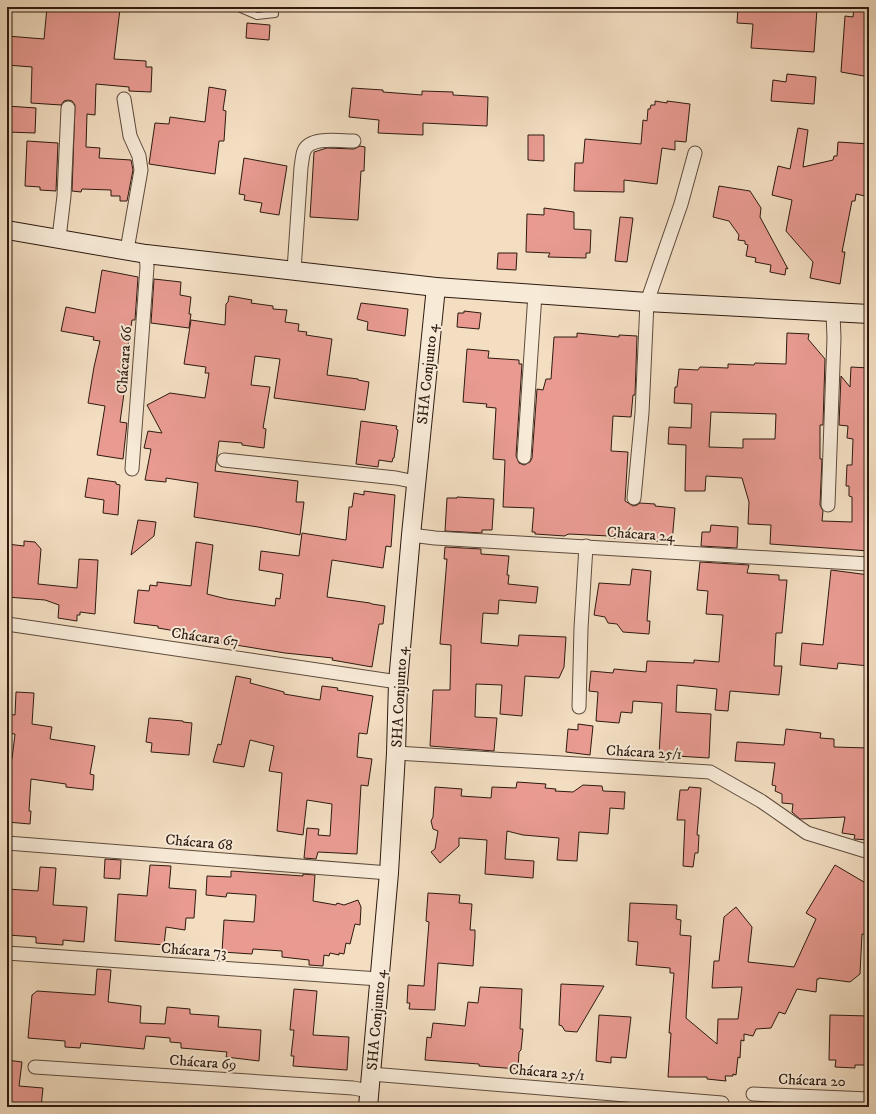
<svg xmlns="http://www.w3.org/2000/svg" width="876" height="1114" viewBox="0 0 876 1114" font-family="'IM FELL DW Pica',serif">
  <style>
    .building { fill: #e99b92; stroke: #2d1a10; fill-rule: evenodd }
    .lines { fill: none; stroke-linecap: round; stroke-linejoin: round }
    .lane-casing { stroke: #5e4b3c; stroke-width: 8 }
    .street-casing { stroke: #5e4b3c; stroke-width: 15 }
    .secondary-casing { stroke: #2d1a10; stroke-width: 20 }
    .lane { stroke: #f7ead7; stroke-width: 6 }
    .street { stroke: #f7ead7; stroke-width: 13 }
    .secondary { stroke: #f7ead7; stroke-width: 18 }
    .labels { text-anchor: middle; stroke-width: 4; stroke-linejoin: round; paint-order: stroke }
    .street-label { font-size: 15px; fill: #2d1a10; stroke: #f7ead7 }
  </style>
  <rect width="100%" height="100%" fill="#f3dec2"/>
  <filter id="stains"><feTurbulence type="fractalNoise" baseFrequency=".005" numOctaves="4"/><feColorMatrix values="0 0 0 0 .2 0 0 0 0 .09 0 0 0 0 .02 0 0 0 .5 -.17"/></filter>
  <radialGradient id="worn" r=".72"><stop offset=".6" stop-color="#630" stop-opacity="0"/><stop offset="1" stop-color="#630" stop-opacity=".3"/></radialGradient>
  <g class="building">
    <path d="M47,7H103L120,9L114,59L146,61V67H152L151,92L129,91V87L96,84L95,115L87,114L86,147L100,148L99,158L131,160L133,170L127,201H120V196H111V190L82,189L81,192L72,191L75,105L72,101L68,100L64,101L61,105L31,103L32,67L7,65V36L44,39Z"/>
    <path d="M738,7H784L817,9L814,52L751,48L753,24L737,23Z"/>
    <path d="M854,7H869V71L864,76L841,72L845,16L853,17Z"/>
    <path d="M247,23L270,25L269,40L246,38Z"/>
    <path d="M787,74L816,77L814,104L771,101L773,80L786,82Z"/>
    <path d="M209,87L226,90L223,110L226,111L224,141H219L215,174L149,164L155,123L169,124L170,117L205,122Z"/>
    <path d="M352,88L383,90V92L422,95V91L453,92V95L488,97L487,126L423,123V135L378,133L379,120L349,117Z"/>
    <path d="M655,101L667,103V101L690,104L686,142L675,141V150L662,148L657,184L624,180V192L574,191L575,163H583L585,139L641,144L643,120L647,121L648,109H650L651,105H655Z"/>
    <path d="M7,106L36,108L35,133L7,132Z"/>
    <path d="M798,128L808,130L803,167L833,160L834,156H837L838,142L869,144V176L865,196L856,194L855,201H852L842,252H845L840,284L810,278L813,262L786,231L792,200L772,195L778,166L790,169Z"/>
    <path d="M528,135H544V161L528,160Z"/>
    <path d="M27,141L58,143L56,191L40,190V187L25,186Z"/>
    <path d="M360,146L365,147L364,171H361L358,220L310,217L314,152L327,148L354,149Z"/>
    <path d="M244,158L287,166L279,215L260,212L262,203L244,200L245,195L239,194Z"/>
    <path d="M719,186L750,191L761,208L760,217L788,269L786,268L785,275L770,272L771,265L755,262L756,258L746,256L748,245L745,244V241L738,240L739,235L729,221L713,217Z"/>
    <path d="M544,208L574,212V229L591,230L590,253H586V258L548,257L550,253L526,252L527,214L544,215Z"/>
    <path d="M620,217L633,218L627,262L615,261Z"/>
    <path d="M498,253H517L516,270L497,269Z"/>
    <path d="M102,270L138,277L135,320H132L124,371L127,372L120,422L127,423L123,459L97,455L105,406L88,403L94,367L100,341L93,340L94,337L61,331L66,307L95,313Z"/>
    <path d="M154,279L181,282L180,295L191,297L189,314H191L189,328L151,323Z"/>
    <path d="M229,296L252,300L251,303L273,306V309L287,310L285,322L299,324L298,331L307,332L306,335L332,339L327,375L358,379V380L369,382L365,410L274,398L280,359L255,356L251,385L270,387L263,428L266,429L264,448L242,445V443L219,441L215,471L298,481L296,502H304L300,535L258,527L194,517L198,483L166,478V482L145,480L151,449L144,448L148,431L162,433L147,405L170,393L205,398L209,373H205L206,367L184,364L191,320L225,325L226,304L228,302Z"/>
    <path d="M361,303L408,309L405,336L367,330L368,322L357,319Z"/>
    <path d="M464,311L481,313L479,329L457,327L458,313H464Z"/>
    <path d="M577,333L619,337V335L637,336L635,395H633L631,417L613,416L611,451L628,452L625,501L633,506L637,505L640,503L655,504V506L675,508L672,542L609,538V536L569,534L566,535L565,536L535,534V532H532L534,508L503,507L505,460L493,459L496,408L486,407L487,404L463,402L467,349L489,351L488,358L519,360V364H522L516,456L519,463L524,465L530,462L532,458L537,389L543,390L546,379H551L554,337H577Z"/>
    <path d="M787,333L809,334L808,339L825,359L823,425H820V459H822L820,505L823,511L822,521L852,522V497L849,496V486H846L847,465H852L853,439L847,438L848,426L839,425L841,376L850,387L851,367L869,368V551L770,544L771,525L748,524L749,502L742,478L706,476L705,491H685L686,445L668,444L669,427L691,428L692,404L674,403L675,387H677L679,369L698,370L700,367L728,368V364L754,365L755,363L786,364ZM711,412L776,414L775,439H743V448L709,447Z"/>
    <path d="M361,421L397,426L396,429L398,430L394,458H393L392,462L379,460L378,467L356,464Z"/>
    <path d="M88,478L116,482V484L120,485L118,515L103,513L104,500L85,497Z"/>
    <path d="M364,491L395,495L391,547L386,546L383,568L332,560L327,597L370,603L372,604L385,606L383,624H379L372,667L332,660L333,658L285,653L211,641V637L158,628V626L134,623L138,590L149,591L150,585L157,586V582L191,586L196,542L213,545L207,594L227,599L275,606L276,598L280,599L283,574L259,570L261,551L299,556L302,533L346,540L349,507H352L354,493L364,495Z"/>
    <path d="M457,497L494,499L492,530H482V533L445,531L447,498H457Z"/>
    <path d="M138,520L156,522L154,536L131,555Z"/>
    <path d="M711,525L738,527L737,548L701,546L702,532H710Z"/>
    <path d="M24,541L35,542L41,549L38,584L77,588L79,559L98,560L95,614L80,612V615H77V621L58,618L59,605L45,600L7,597V544L24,546Z"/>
    <path d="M445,547L481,549V554L509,556L507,575H509L508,584L538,587L536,603L499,600L498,614L483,613L481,643L518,646L519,635L566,637L564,667L559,678L525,676L522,716L500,714L502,685L476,684L475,717L497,718L494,751L430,746L433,690H450L451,645L440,644L447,559H444Z"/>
    <path d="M700,562L749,565L747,573L779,575V580H787L782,633H776L774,666H782L779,695L730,691L728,711L715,710L717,689L677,685L676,712L711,714L709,758L659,755L662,703L633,701L632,713L621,712L619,723L596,721L598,692L589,691L591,671L613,673L614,669L646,672L647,661L694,663V660L719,662L723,615L706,614L708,591L697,590Z"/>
    <path d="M632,569L651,571L647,621H650L649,634L623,632L617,624L608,623L605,617L594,615L599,583L630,585Z"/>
    <path d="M831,570L869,575V666L838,663L837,669L800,665L802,643L823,645Z"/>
    <path d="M236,676L251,679L250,683L284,692V694L320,700L322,686L338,688L337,690L373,696L367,734L359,733L357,757L372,759L368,786L361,785L357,854L318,852L316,859L304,858L307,828L319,829L318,835L330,836L332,804L307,800L303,835L277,831L282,773L269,771L274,746L250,740L244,767L213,762L218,744L221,745Z"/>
    <path d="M16,692L34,693L32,724L52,727L50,739L95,746L90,774L94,775L93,790L66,787V784L31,779L29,811H31L30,824L7,822V759H12L15,734L7,733V714L15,715Z"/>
    <path d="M149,718L183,721V722L192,723L189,755L151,752L152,743L146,742Z"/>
    <path d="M578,724L593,726L590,755L566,752L568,729L578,730Z"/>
    <path d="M786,729L821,733L820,738L834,739V747L869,748V840L854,839L855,835L842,833L845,817L800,819L792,812L793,804L782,803V794L775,791L776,786L772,785L775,763L735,761L737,742L784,745Z"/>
    <path d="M517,782L546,784L545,788L556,789L555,791L573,792L583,785L602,786L603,791L625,792L624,809L610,808L608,834L579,832L577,861L557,860L559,838L523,835L507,831L505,859L534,861L533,878L485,874L487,840L459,838V846L440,863L431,852L435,849L438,831L433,829L431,821L433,817L435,787L462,789L461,796L491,798L492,787L516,788Z"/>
    <path d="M689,787L701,788L697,835H699L698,853H695L693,867L683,866L685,820H677L680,790H688Z"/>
    <path d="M105,859L121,860L120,879L104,878Z"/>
    <path d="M150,865L171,866L169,888L196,890L194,918H186L185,930L166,927L164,945L115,941L118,894L147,896Z"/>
    <path d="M835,865L869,885V935L862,934L860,974L850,982L819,978V979H817L816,992L797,989L785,1014L779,1012L771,1028L756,1029L753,1036L744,1034V1041L741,1040L740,1058L738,1057L736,1075L733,1074V1076H725L726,1081L707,1079V1077H668L671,1033H669L674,973H670V968L636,965L638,942L628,941L630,903L677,905L676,919L681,920L680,935L691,936L686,1018L717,1044L718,1019H738L742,987L712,988L714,961H719L724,917L736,907L752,927L748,962L794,967L816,919L806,913Z"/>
    <path d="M40,867L56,868L53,905L87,907L84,942L63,940V945L36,943V937L8,935L7,889L38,891Z"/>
    <path d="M231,871L303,876V874L315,875L313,901L336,905L337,903L344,905L358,900L361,907L360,925L355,924L350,944L346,943L344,954L339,953V955L330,953L329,956L324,955L323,966L309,965V960L282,957V951L253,949L252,954L222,952L224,920L254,922L256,895L227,893L226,897L206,895L207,876L231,877Z"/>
    <path d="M428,893L460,895L459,903L472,904L470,930H475V937L473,966L438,963L435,1010L409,1009L410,1003H407L408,985L424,986L429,922L426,921Z"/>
    <path d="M97,969L111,970L108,1002L141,1006L140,1023L165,1024L167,1007L190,1009V1014L219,1016L218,1027L261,1030L259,1061L226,1057L227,1052L181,1048V1043L170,1042V1038L146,1036L144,1049L81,1043L80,1048L65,1047V1041L28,1038L32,995L37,991L95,995Z"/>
    <path d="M561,984L604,986L577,1032L565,1031L562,1026L559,1025Z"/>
    <path d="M480,987L522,989L520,1029H523L521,1050L519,1052L518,1069L479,1066V1064L425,1060L427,1037L431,1038L433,1023L465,1026L468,1002L478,1003Z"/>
    <path d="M294,989L317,991L313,1035L349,1037L347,1070L293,1066L294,1056H291L294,1030H290Z"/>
    <path d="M599,1015L631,1017L626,1058L611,1057V1063L596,1061Z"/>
    <path d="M830,1015L869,1016V1065H855V1068L835,1067L836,1060H829Z"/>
    <path d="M7,1060L22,1062L19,1086L43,1088L41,1107H7Z"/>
  </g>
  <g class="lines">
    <g class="lane-casing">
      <path id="lane" d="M236,7L257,16L275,14"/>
    </g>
    <g class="street-casing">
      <g id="street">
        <path d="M124,99L130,136L139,156L141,170L127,250"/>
        <path d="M59,238L64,196L68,108"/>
        <path d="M294,270L301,167C302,163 302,156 304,151C310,136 340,141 354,141"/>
        <path d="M524,457L535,294"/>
        <path d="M224,460L396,478L416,482"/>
        <path d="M132,469L147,267L146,254"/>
        <path d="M634,498L642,413L647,302L681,204L695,153"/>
        <path d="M828,505L834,338L833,313"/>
        <path d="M411,535L435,538L869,564"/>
        <path d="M7,624L398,682"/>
        <path d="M579,707L581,628L586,546"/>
        <path d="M396,753L710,772L761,801L807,833L869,852"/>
        <path d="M7,843L389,873"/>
        <path d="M7,953L379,979"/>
        <path d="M35,1067L353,1088L369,1091"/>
        <path d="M371,1074L722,1103"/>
        <path d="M753,1094L869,1099"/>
      </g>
    </g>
    <g class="secondary-casing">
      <g id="secondary">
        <path d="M7,230L146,254L436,287L647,302L869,314"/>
        <path d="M368,1107L389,873L396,753L398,682L411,535L436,287"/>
      </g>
    </g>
    <use href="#lane" class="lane"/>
    <use href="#street" class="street"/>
    <use href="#secondary" class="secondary"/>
  </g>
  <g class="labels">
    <g class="street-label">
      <text transform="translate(124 360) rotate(-86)" y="5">Chácara 66</text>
      <text transform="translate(427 374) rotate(-84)" y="5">SHA Conjunto 4</text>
      <text transform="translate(641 534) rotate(4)" y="5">Chácara 24</text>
      <text transform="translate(205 637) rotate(8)" y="5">Chácara 67</text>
      <text transform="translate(399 697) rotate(-87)" y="5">SHA Conjunto 4</text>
      <text transform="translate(644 752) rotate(3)" y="5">Chácara 25/1</text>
      <text transform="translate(199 842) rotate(5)" y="5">Chácara 68</text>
      <text transform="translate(194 950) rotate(4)" y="5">Chácara 73</text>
      <text transform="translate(376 1020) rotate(-85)" y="5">SHA Conjunto 4</text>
      <text transform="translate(203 1062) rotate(4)" y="5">Chácara 69</text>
      <text transform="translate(547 1072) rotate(5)" y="5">Chácara 25/1</text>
      <text transform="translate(812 1080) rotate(2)" y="5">Chácara 20</text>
    </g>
  </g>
  <rect width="876" height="1114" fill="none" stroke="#f3dec2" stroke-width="24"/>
  <rect x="8" y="8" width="860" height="1098" fill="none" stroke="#2d1a10" stroke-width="2"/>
  <rect x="12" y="12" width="852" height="1090" fill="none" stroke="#2d1a10"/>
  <rect width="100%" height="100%" filter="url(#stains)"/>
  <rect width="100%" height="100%" fill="url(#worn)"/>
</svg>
